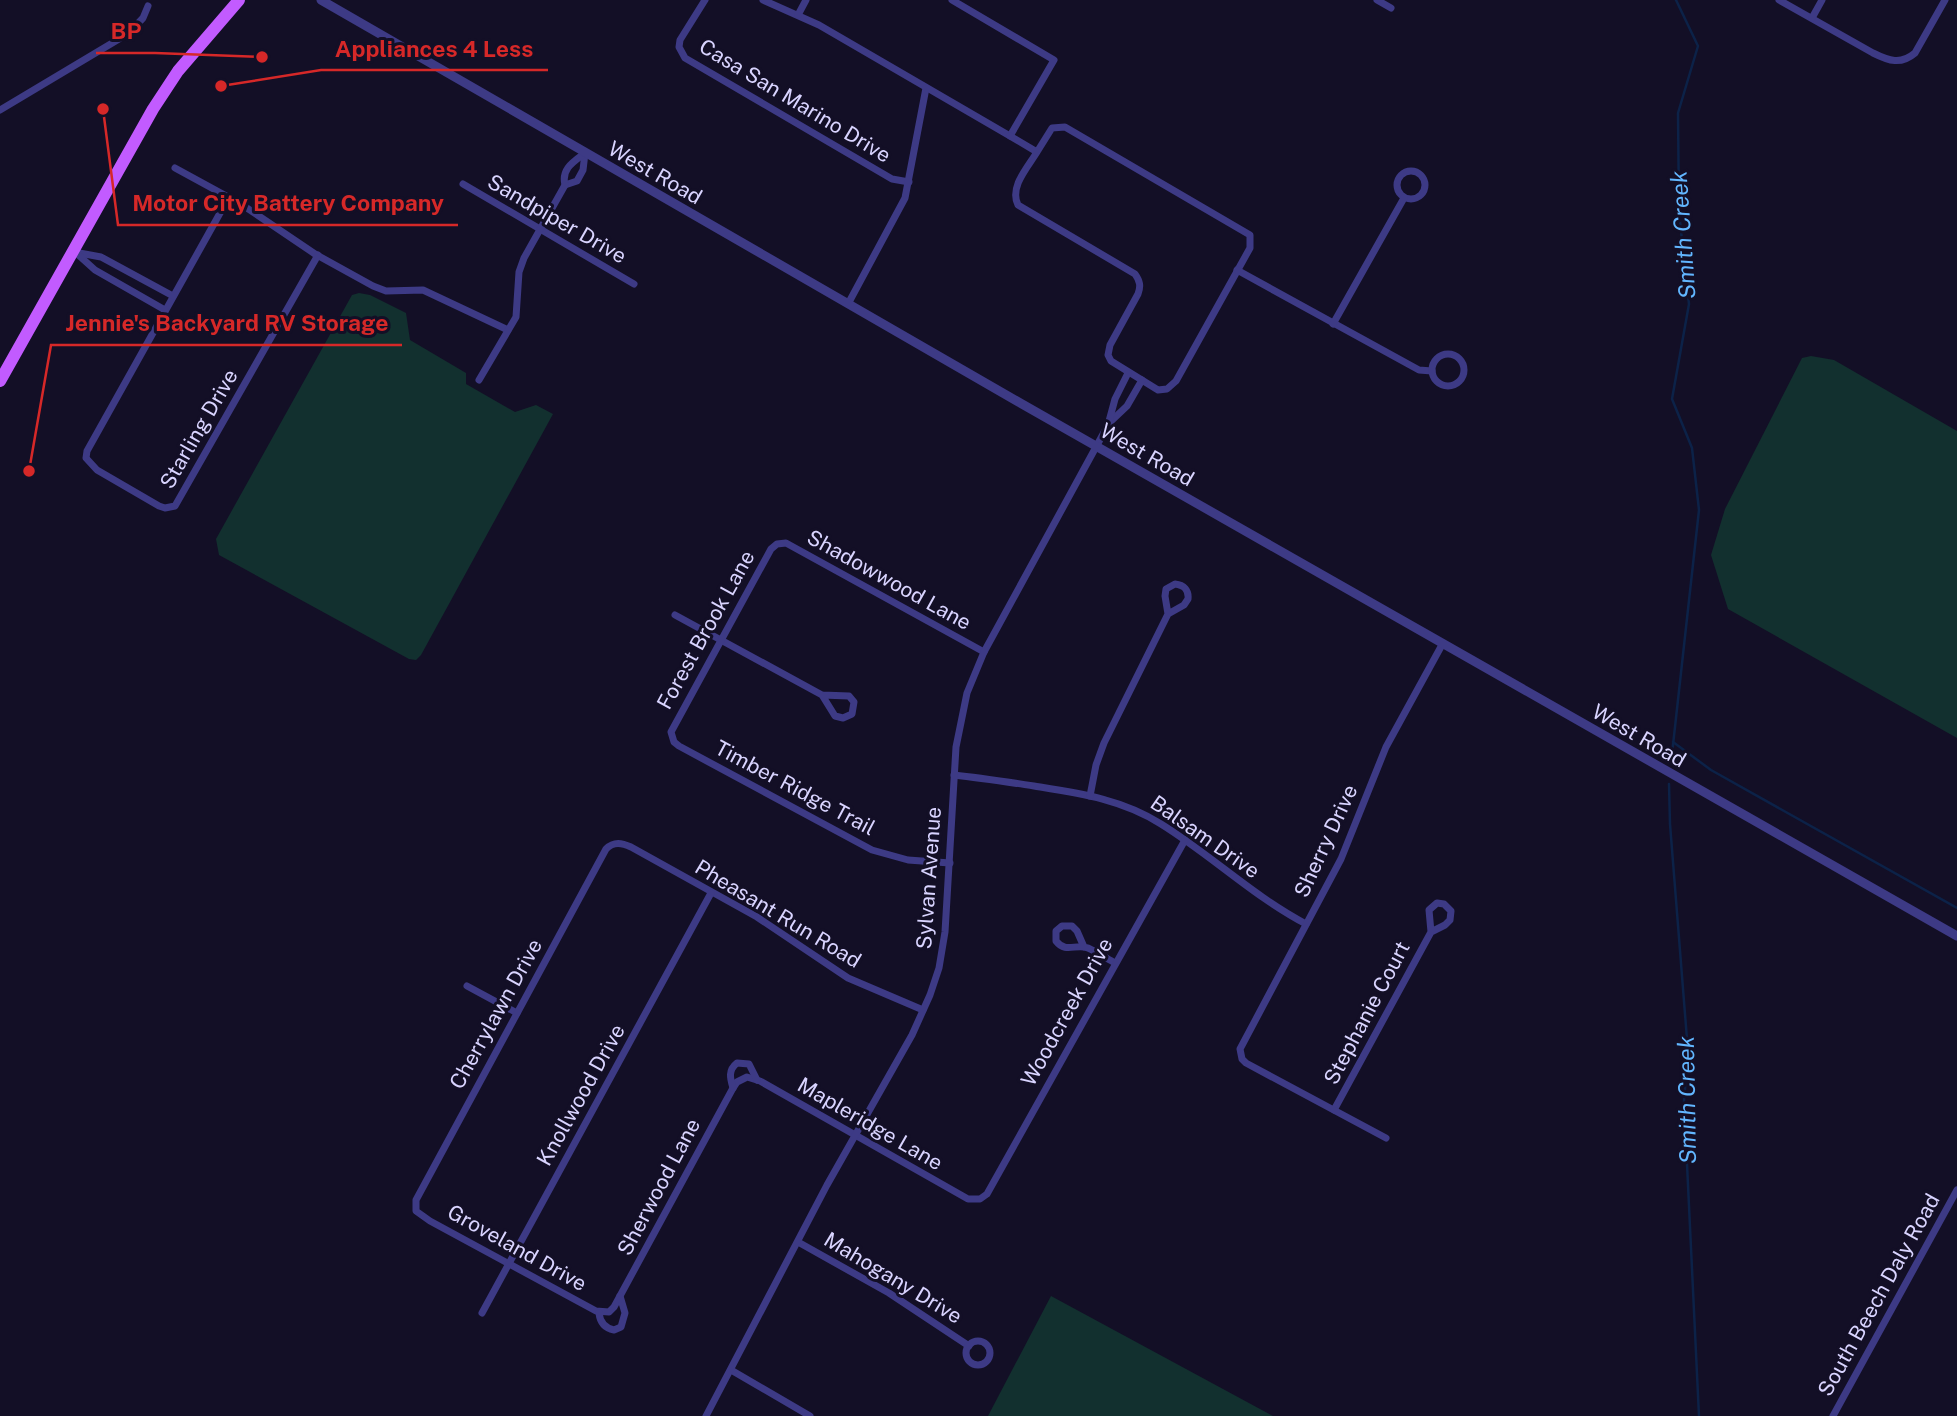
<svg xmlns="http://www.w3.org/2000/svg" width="1957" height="1416" viewBox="0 0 1957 1416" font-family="'Public Sans',sans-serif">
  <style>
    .green { fill: #12302f }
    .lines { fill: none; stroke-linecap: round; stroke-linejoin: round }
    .stream { stroke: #0c2248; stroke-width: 2.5 }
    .minor { stroke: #3d3a85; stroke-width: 7 }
    .tertiary { stroke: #3d3a85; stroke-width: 9 }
    .primary { stroke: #c25bff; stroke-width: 12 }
    .labels { text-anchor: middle; stroke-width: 6; stroke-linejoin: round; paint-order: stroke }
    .street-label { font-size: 21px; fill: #d9d4ff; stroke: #130f26 }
    .water-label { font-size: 23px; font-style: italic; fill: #62b6ff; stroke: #130f26 }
    .leader { fill: none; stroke: #d62828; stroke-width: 2.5 }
    .callout-dot { fill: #d62828; stroke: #130f26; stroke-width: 2.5 }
    .callout-label { font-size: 23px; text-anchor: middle; font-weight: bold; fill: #d62828; stroke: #130f26; stroke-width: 6; stroke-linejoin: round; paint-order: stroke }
  </style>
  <rect width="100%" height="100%" fill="#130f26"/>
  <g class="green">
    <path d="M359,293L370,295L406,313L410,340L466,373V384L515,412L536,405L553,414L421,655L416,660L409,659L219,555L216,539L352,295Z"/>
    <path d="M1811,356L1834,360L1957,431V738L1728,609L1711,555L1725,509L1802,358Z"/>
    <path d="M1051,1296L1273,1416H988Z"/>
  </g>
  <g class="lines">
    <g class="stream">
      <path d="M1673,742L1711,770L1957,908"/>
      <path d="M1671,763L1699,510L1692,448L1672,399L1689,304L1679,213L1678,113L1698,46L1676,0"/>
      <path d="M1669,784L1670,824L1688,1052L1684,1101L1699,1416"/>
    </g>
    <g class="minor">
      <path d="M705,0L680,40L679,47L685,58L892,179L909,182"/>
      <path d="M763,0L819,25L1010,136L1054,60L952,0"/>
      <path d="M1377,0L1391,8"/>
      <path d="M1779,0L1873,53C1889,61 1901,65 1915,53L1945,0"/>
      <path d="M798,15L806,0"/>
      <path d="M1812,18L1822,0"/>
      <path d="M0,110L129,33L143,18L148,6"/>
      <path d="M1010,136L1037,152C1028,167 1009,187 1018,205L1135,274C1140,281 1141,286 1138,294L1110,345L1108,355L1111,361L1158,390L1167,389L1176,381L1250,248V235L1065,127L1052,128L1037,152"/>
      <path d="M175,168L241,204L315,254L373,286L386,291L423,290L508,330"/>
      <circle cx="1411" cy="185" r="14"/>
      <path d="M463,184L634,284"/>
      <path d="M565,185L577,181L583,170L585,153"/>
      <path d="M229,197L87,451L86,458L97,470L159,506L165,508L175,506L318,255"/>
      <path d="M74,252L101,257L173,296"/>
      <path d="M75,252L95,270L165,310"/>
      <path d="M1237,270L1419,370L1432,371"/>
      <path d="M848,304L905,198L926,88"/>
      <path d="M1333,324L1404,198"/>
      <circle cx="1448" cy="370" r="16"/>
      <path d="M479,380L516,317L519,272L524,258L565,185C561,169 573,162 585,153"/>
      <path d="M1108,424L1127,406L1142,380"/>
      <path d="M675,615L822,695L849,696L854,702L852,714L843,718L835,716L822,695"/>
      <path d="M954,775C981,778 1007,782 1034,786C1078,793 1122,799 1161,824C1211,855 1253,896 1306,924"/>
      <path d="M1090,796L1096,765L1104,743L1168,614L1184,605L1188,599C1189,590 1184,585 1175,584L1166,589L1165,596L1168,614"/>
      <path d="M950,863L908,860L872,850L679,746L674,742L671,732L771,549L777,544L786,543L984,652"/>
      <path d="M1084,947L1077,931L1072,926H1062L1056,931V941C1066,954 1076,943 1088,948C1097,952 1106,958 1115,963"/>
      <path d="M467,986L517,1013"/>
      <path d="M923,1010L848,978L757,917L631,847C622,843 614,841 606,849L416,1200V1211L430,1221L596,1311L609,1312L614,1307L733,1088L737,1082L747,1077L760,1081L968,1199H980L987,1194L1185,840"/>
      <path d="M733,1088C730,1078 728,1070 737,1063L749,1064L757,1080"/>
      <path d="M1334,1110L1431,932L1429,910L1437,903L1444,904L1451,911L1450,920L1445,925L1431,932"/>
      <path d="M1386,1138L1246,1063L1242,1059L1240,1049L1341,859L1386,747L1443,643"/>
      <path d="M798,1242L889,1293L969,1346"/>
      <path d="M482,1313L711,893"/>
      <path d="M599,1313C600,1322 604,1328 614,1330L621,1327L625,1313L620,1296"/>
      <circle cx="978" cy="1353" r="12"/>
      <path d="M731,1370L810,1416"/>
      <path d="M706,1416L827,1185L912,1035L930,995L939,968L945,932L956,747L967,693L984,652L1108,425L1115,399L1128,373"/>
      <path d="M1833,1416L1957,1190"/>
    </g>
    <path class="tertiary" d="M321,0L1022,404L1957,936"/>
    <path class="primary" d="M0,381L153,109L178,71L239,0"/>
  </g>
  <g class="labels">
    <g class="street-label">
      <text transform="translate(795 101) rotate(31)" y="7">Casa San Marino Drive</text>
      <text transform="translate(655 173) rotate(30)" y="7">West Road</text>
      <text transform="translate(557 219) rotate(30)" y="7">Sandpiper Drive</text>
      <text transform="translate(199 429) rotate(-60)" y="7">Starling Drive</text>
      <text transform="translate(1147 455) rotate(30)" y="7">West Road</text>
      <text transform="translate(889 580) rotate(29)" y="7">Shadowwood Lane</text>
      <text transform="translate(706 630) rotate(-61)" y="7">Forest Brook Lane</text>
      <text transform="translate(1639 736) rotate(30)" y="7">West Road</text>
      <text transform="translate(795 788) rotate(28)" y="7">Timber Ridge Trail</text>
      <text transform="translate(1205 837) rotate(35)" y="7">Balsam Drive</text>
      <text transform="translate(1326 841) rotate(-65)" y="7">Sherry Drive</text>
      <text transform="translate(929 878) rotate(-86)" y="7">Sylvan Avenue</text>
      <text transform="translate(778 914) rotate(31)" y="7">Pheasant Run Road</text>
      <text transform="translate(1067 1012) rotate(-61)" y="7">Woodcreek Drive</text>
      <text transform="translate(1367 1013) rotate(-62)" y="7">Stephanie Court</text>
      <text transform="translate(496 1014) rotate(-61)" y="7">Cherrylawn Drive</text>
      <text transform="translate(581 1095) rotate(-61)" y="7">Knollwood Drive</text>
      <text transform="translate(870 1124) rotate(30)" y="7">Mapleridge Lane</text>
      <text transform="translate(659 1187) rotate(-62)" y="7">Sherwood Lane</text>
      <text transform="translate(517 1248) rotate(29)" y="7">Groveland Drive</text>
      <text transform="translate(893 1278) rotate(31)" y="7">Mahogany Drive</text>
      <text transform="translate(1879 1295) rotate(-61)" y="7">South Beech Daly Road</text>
    </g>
    <g class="water-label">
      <text transform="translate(1683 235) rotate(-94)" y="8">Smith Creek</text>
      <text transform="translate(1687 1100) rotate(-91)" y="8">Smith Creek</text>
    </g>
  </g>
  <path class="leader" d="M262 57L155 53H96M221 86L321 70H548M103 109L118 225H458M29 471L51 345H402"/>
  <g class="callout-dot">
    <circle cx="262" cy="57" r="7"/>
    <circle cx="221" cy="86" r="7"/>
    <circle cx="103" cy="109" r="7"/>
    <circle cx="29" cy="471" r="7"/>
  </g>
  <g class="callout-label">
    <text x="126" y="39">BP</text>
    <text x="434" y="57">Appliances 4 Less</text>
    <text x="288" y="211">Motor City Battery Company</text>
    <text x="227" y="331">Jennie's Backyard RV Storage</text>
  </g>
</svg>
